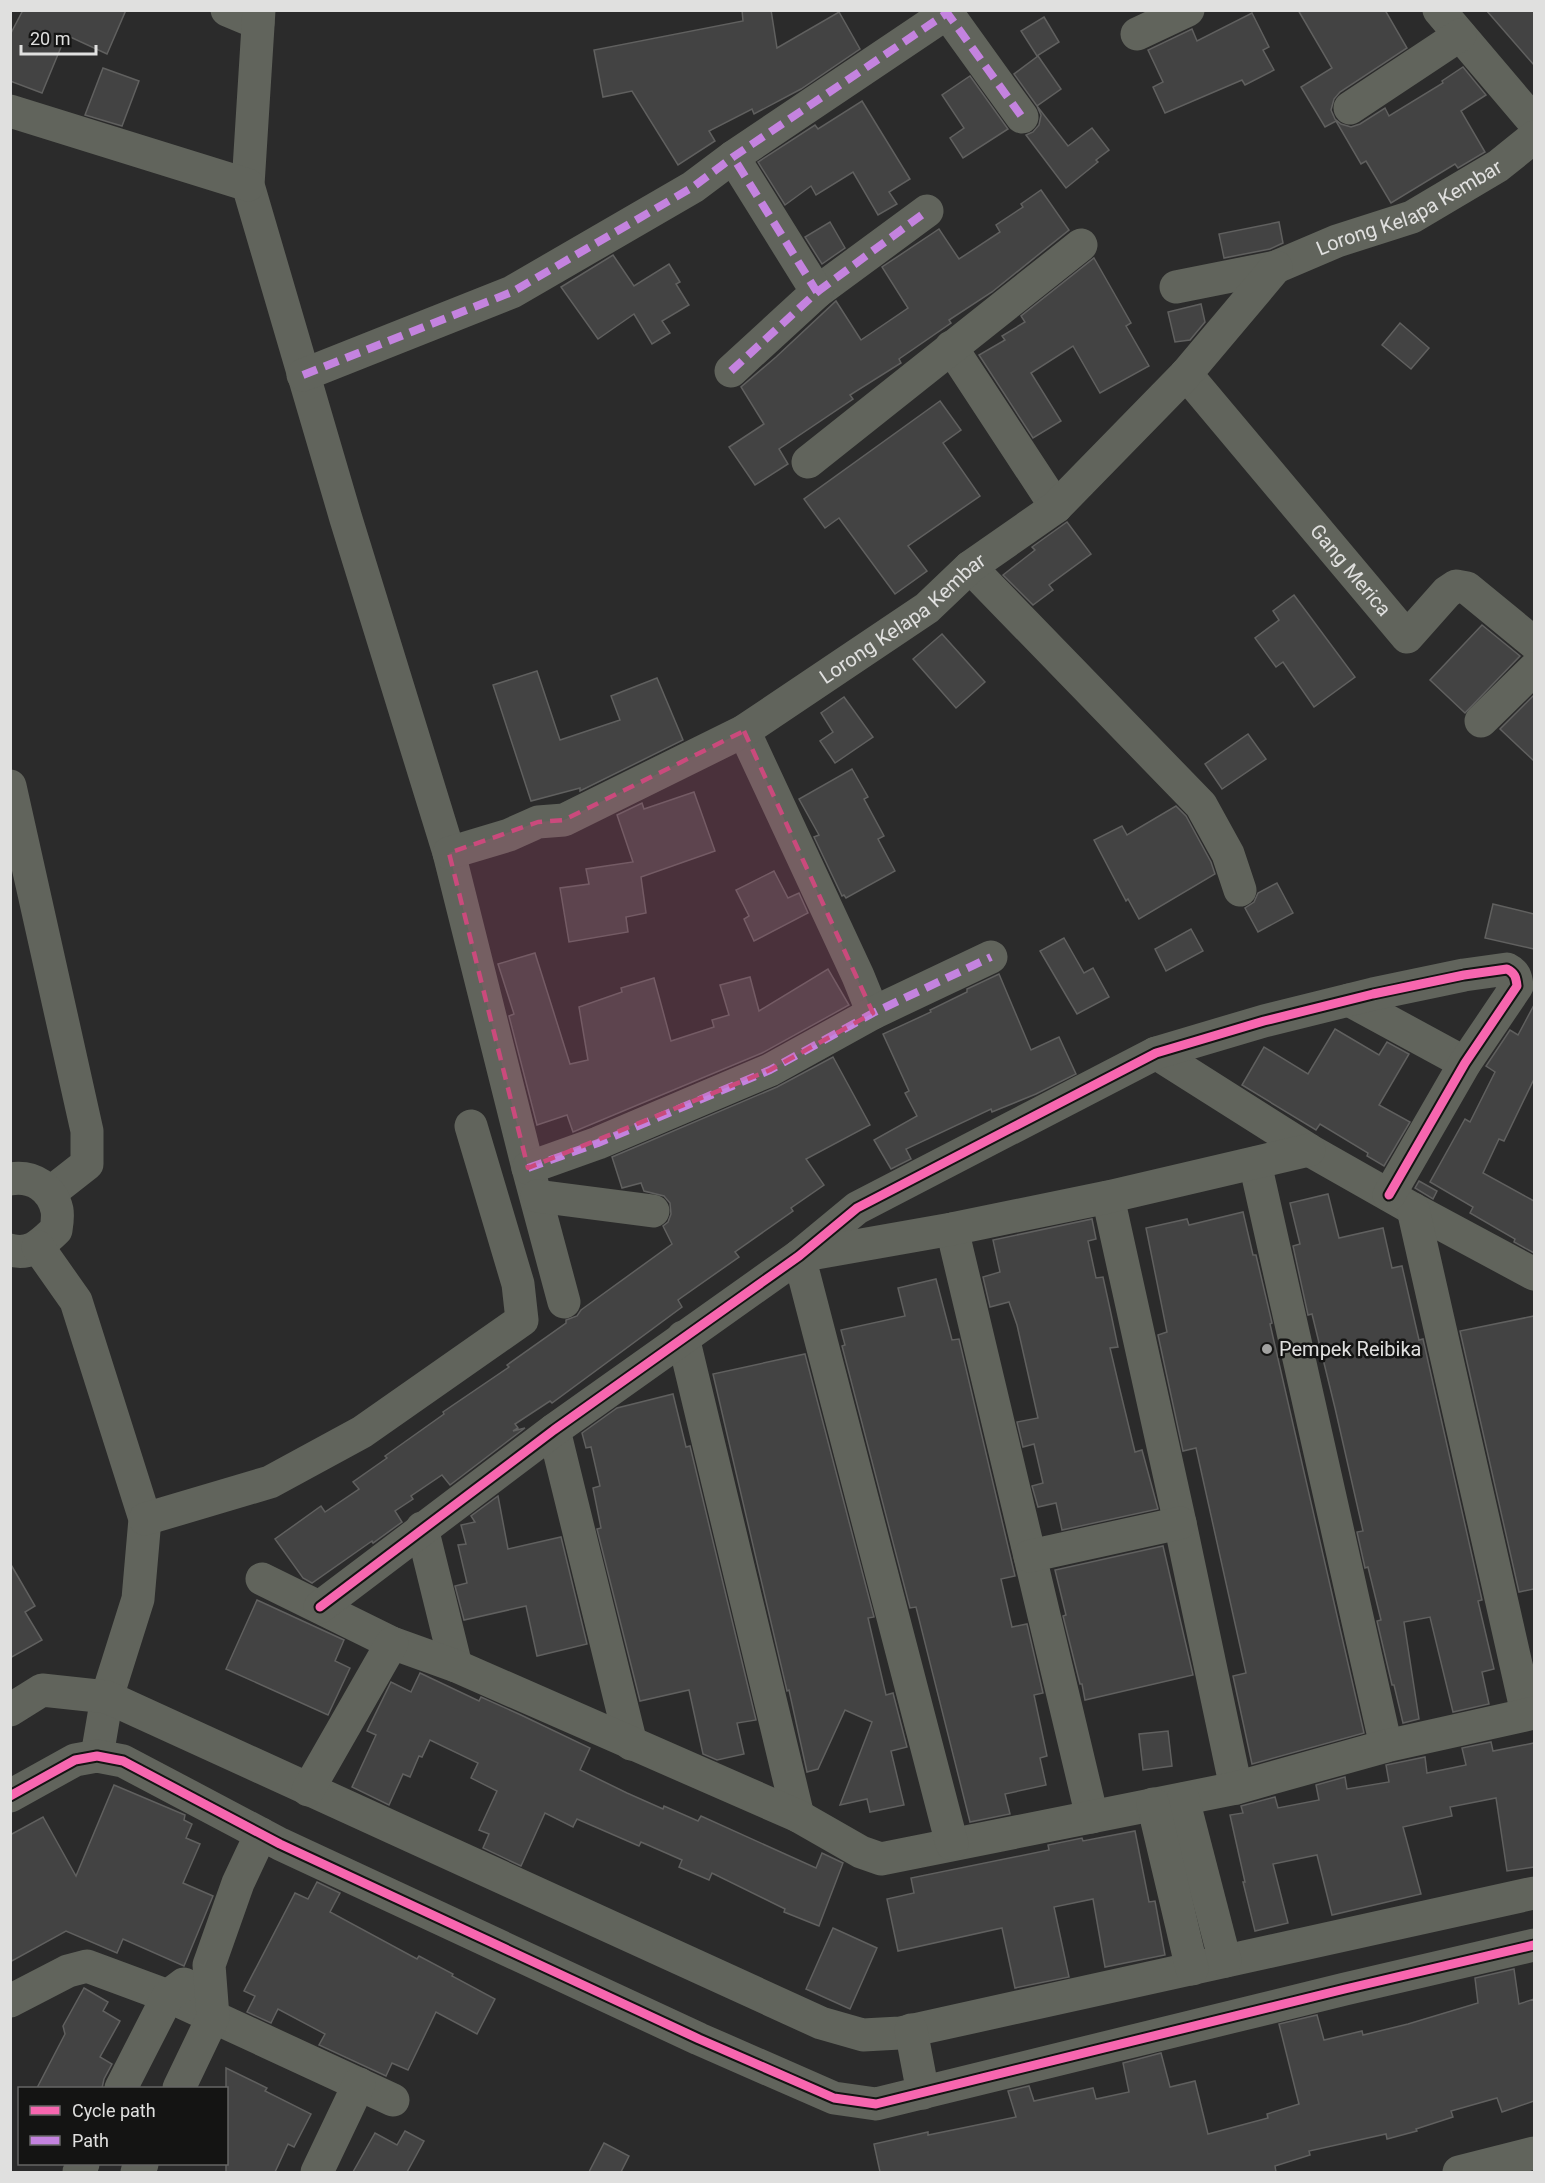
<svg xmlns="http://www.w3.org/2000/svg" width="1545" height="2183" viewBox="0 0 1545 2183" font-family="Roboto,sans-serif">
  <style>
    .building { fill: #434343; stroke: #60605f; stroke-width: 1.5 }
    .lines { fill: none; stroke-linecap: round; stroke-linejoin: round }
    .minor { stroke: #61645c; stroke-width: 33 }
    .quiet { stroke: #c483df; stroke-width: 8; stroke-dasharray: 15 8; stroke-linecap: butt }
    .cycleway-casing { stroke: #141413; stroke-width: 13 }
    .cycleway { stroke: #f766af; stroke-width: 9 }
    .marked { fill: #ca4a7c; fill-opacity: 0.2; stroke: #ca4a7c; stroke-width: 4.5; stroke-dasharray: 12 8; stroke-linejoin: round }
    .poi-dot { fill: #a1a1a0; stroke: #141413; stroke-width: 2 }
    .labels { text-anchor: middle; stroke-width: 5; stroke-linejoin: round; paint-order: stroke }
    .street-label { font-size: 20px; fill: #e0e0df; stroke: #141413 }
    .poi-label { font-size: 20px; fill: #e0e0df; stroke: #141413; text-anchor: start }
  </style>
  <rect width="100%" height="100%" fill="#2b2b2b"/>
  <g class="building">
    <path d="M23,10H126L107,54L66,35L42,93L10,81V35Z"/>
    <path d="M742,10H771L777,48L839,12L860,49L801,89L754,114L752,109L709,131L715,141L678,165L632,91L603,97L594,50L743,21Z"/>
    <path d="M1298,10H1385L1407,48L1340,92L1334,99L1331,110L1335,119L1341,124L1351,127L1360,124L1385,108L1389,116L1443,83L1442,81L1463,67L1486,95L1461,111L1485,152L1458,168L1455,164L1391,203L1366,161L1361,164L1336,121L1325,127L1301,87L1332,68Z"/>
    <path d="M1486,10H1534V65Z"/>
    <path d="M1252,13L1269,47L1263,50L1274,70L1245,85L1242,80L1165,113L1153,87L1163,82L1148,50L1192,29L1197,41Z"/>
    <path d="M1044,17L1059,42L1037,56L1021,31Z"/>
    <path d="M1038,56L1061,89L1037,106L1068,146L1092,128L1109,150L1096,160L1098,162L1066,188L1026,135L1033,132L1039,125L1041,115L1037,106L1014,74Z"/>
    <path d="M103,68L139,81L122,126L85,115Z"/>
    <path d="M970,76L1008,129L963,158L950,138L964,128L942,95Z"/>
    <path d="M862,101L910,179L889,192L897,204L878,215L853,172L816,195L811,186L785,205L758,162L815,125L818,129Z"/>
    <path d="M1041,190L1069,230L992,292L949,320L951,323L899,359L901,363L850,395L853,399L779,449L788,464L755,485L729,447L764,424L741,387L776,357L836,301L861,340L908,308L882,267L939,229L959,259L1000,232L996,225L1023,207L1021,204Z"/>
    <path d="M830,222L845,248L822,264L805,237Z"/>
    <path d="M1279,222L1283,243L1270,249L1224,258L1219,234Z"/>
    <path d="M613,255L634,286L669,264L680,282L676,284L689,305L662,321L670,333L652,344L634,314L598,339L561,287Z"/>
    <path d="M1094,258L1131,323L1126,326L1149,366L1100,393L1073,346L1031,373L1061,421L1033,438L979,355L1005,340L1002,336L1025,322L1021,316Z"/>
    <path d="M1201,304L1205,322L1190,340L1175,342L1168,312Z"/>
    <path d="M1400,323L1429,348L1411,369L1382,345Z"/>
    <path d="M940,401L961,430L943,443L980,496L908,546L927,571L895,594L839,518L825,528L804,499Z"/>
    <path d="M1067,522L1091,554L1049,585L1053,590L1033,605L1003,575L1035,550L1032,547Z"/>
    <path d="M1294,595L1355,677L1314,707L1283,662L1276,667L1255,638L1279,620L1273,611Z"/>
    <path d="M1482,625L1520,656L1465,713L1430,680Z"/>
    <path d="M942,634L985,682L956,708L913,659Z"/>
    <path d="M537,671L560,740L620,720L611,696L657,678L683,740L580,791V788L531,801L493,685Z"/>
    <path d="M1534,695V761L1500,729Z"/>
    <path d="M844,697L873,737L835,763L820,741L833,732L821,713Z"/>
    <path d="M1248,734L1266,759L1222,789L1205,764Z"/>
    <path d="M852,769L868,797L864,799L884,836L878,839L895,871L846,898L844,895L842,896L814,837L819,835L799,799Z"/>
    <path d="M694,792L715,851L641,877L646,913L626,917L628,932L569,942L560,888L589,884L586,869L633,862L617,815L642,803L644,809Z"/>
    <path d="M1176,806L1186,816L1211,862L1215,874L1139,919L1128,899L1126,901L1094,840L1122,826L1127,835Z"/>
    <path d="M774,871L788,898L799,893L808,913L754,941L744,919L749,916L736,890Z"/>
    <path d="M1277,883L1293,913L1258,932L1245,908L1254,902L1258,893Z"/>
    <path d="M1493,904L1534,914V949L1485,938Z"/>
    <path d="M1191,929L1203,951L1166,971L1155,949Z"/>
    <path d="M1064,938L1084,973L1093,968L1109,997L1077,1014L1040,951Z"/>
    <path d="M535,953L570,1064L588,1060L579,1007L622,992L621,988L654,978L671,1041L714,1027L712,1020L729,1015L720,985L750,977L759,1011L828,969L849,1005L762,1053L573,1132L567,1115L537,1125L509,1016L514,1014L498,964Z"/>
    <path d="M999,974L1031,1050L1059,1037L1076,1074L1036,1094L992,1112L991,1109L906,1149L911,1159L891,1169L874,1140L917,1116L905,1093L909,1091L883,1034L931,1012L930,1010L967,992V989Z"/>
    <path d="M1534,1005V1079L1504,1141L1499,1139L1483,1173L1534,1201V1253L1514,1242L1515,1239L1470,1213L1473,1207L1430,1182L1465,1119L1470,1122L1495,1072L1486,1066L1510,1030L1518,1035Z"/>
    <path d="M1335,1029L1379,1055L1387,1042L1409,1054L1379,1105L1410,1122L1384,1166L1367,1156L1368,1153L1320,1124L1316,1130L1242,1085L1264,1047L1308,1074Z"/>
    <path d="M833,1057L870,1125L806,1159L824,1185L791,1208L793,1211L735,1252L739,1257L678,1300L682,1307L552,1403L550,1401L515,1424L518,1428L513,1431L525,1428L450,1485L442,1475L411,1496L413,1499L395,1511L402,1522L373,1543L372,1541L312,1583L303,1578L275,1539L321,1506L325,1512L359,1489L353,1482L387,1458L385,1456L444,1414L443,1412L509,1367L507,1365L566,1323V1320L577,1316L581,1310L672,1244L663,1226L668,1222L671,1214L670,1203L664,1196L644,1191L641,1183L622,1188L612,1157L777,1087Z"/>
    <path d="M1419,1181L1437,1191L1433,1199L1415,1188Z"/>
    <path d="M1328,1194L1339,1238L1383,1228L1392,1268L1402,1266L1419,1340L1423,1339L1482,1600L1478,1601L1494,1669L1482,1672L1489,1704L1453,1712L1430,1617L1404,1622L1419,1719L1403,1723L1394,1685H1392L1377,1621L1381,1620L1368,1567L1365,1568L1357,1532L1363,1531L1335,1408L1312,1314L1308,1315L1293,1246L1300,1244L1290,1203Z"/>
    <path d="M1243,1212L1253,1255H1256L1272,1323L1270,1324L1364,1733L1252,1764L1233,1676L1246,1673L1196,1448L1183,1451L1158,1335L1167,1332L1146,1228L1187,1219L1189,1225Z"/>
    <path d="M1092,1219L1096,1239L1088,1241L1096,1278L1103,1277L1110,1309L1118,1347L1110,1348L1119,1386L1135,1452L1142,1450L1158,1509L1062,1530L1056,1503L1038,1507L1032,1486L1043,1483L1034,1444L1023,1447L1017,1422L1038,1418L1017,1325L1009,1302L990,1307L983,1277L1000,1272L993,1240Z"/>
    <path d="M936,1279L952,1340L959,1339L1015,1576L1001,1579L1012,1627L1027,1624L1043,1693L1034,1695L1047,1756L1040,1758L1046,1785L1005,1794L1010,1814L970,1822L916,1607L910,1608L842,1346L845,1345L841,1330L905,1316L898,1288Z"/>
    <path d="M1534,1316V1589L1519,1592L1460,1331Z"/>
    <path d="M805,1354L874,1617L868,1618L886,1695L893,1693L907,1747L891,1751L904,1805L870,1812L867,1799L840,1805L872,1722L845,1710L818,1769L807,1772L789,1690L787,1691L713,1374Z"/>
    <path d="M673,1394L686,1447L690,1446L756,1720L737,1723L744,1754L717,1760L703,1754L689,1690L640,1701L597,1529L601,1528L593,1488L600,1486L591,1447L586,1448L582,1433L617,1408Z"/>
    <path d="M498,1496L508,1549L561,1537L587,1644L537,1656L526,1606L464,1620L455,1586L467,1583L458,1545L466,1544L461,1525L475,1522L471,1516Z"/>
    <path d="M1163,1546L1193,1675L1085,1700L1082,1684H1080L1063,1616L1066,1615L1055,1570Z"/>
    <path d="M10,1563L35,1606L25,1612L42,1640L10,1658Z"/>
    <path d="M257,1600L344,1640L335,1661L350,1668L328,1715L226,1669Z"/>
    <path d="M420,1673L479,1701L481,1697L521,1715L590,1748L580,1770L627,1793L663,1809L664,1806L698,1821L701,1816L816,1868L822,1853L843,1863L819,1926L784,1912L785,1909L712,1873L709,1880L679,1867L682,1860L641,1842L639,1846L577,1819L573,1827L545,1813L521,1866L483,1848L489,1834L479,1830L497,1791L471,1778L478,1763L430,1740L422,1757L419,1756L410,1777L403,1774L389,1805L352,1787L376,1735L367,1731L391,1682L411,1692Z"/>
    <path d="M1168,1731L1172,1766L1143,1770L1139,1734Z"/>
    <path d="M1491,1742L1493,1751L1534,1743V1867L1507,1871L1496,1798L1450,1807L1452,1816L1403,1827L1421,1894L1332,1915L1317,1855L1273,1864L1288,1923L1255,1931L1243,1882H1245L1230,1815L1243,1813L1241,1806L1275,1797L1278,1808L1319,1800L1316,1785L1345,1777L1347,1789L1389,1782L1386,1765L1425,1757L1427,1773L1466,1765L1462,1748Z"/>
    <path d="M114,1785L185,1815L184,1820L192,1824L186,1838L200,1844L183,1883L213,1896L184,1966L123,1939L117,1953L66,1931L10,1962V1835L43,1817L76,1876Z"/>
    <path d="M1135,1831L1149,1902L1155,1901L1165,1955L1105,1967L1093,1899L1054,1907L1069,1977L1015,1988L1002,1928L898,1951L887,1899L914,1893L911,1878L1049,1850L1048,1845L1082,1838L1083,1841Z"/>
    <path d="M317,1882L340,1893L330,1912L417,1959L419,1956L453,1974L452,1976L495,1999L477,2034L436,2012L408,2070L392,2063L386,2076L319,2045L325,2034L278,2009L271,2023L247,2012L255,1996L244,1991L295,1893L308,1899Z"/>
    <path d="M833,1928L877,1948L850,2009L806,1989Z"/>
    <path d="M1514,1969L1519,2004L1534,1999V2101L1502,2112L1497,2098L1451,2111L1453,2117L1416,2129L1417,2131L1387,2139L1386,2134L1309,2151L1310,2155L1275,2166L1276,2172H880L874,2144L928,2132V2135L1016,2117L1008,2091L1029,2086L1034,2101L1093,2088L1096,2099L1129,2092L1123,2063L1161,2053L1170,2087L1195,2081L1208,2134L1268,2118L1267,2114L1299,2104L1279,2024L1317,2015L1324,2040L1362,2031L1363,2035L1408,2024L1478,2003L1475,1978Z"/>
    <path d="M84,1988L108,2002L103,2011L120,2021L100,2057L112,2064L104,2079L102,2088H37L65,2034L63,2026Z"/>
    <path d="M226,2068L267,2088L265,2091L311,2114L294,2147L288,2144L275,2172H226Z"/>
    <path d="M405,2131L424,2141L407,2172H353L375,2133L397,2145Z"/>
    <path d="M604,2143L629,2156L621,2172H589Z"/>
  </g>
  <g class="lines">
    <g class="minor">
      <path d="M227,10L258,23"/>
      <path d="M259,10L248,185L346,519L449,853L528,1168L564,1302"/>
      <path d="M945,10L1022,117"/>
      <path d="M1439,10L1534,122"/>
      <path d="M1137,34L1188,10"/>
      <path d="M1350,108L1460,35"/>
      <path d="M10,111L248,185"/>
      <path id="s1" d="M1176,287L1276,267L1337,241L1412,217L1498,166L1534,137"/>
      <path d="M817,292L927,211"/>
      <path d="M951,347L1056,507"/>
      <path d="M731,371L817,292L733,157"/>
      <path id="s2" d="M1186,374L1407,637L1447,592L1456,586L1467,588L1534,643"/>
      <path d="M303,375L512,292L693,187L733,157L947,13"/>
      <path d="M808,462L1081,245"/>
      <path d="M970,567L1201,805L1228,854L1240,890"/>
      <path d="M1481,721L1534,669"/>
      <path d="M744,731L858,976L873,1013"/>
      <path d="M10,786L87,1131V1164L50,1193"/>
      <path id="s3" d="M449,853L509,835L538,822L564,820L744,731L927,608L970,567L1056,507L1186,374L1276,267"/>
      <path d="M1349,1000L1465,1063"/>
      <path d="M1156,1053L1309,1150L1413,1209L1534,1274"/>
      <path d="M1255,1163L1386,1746"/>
      <path d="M528,1168L598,1143L770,1070L873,1013L991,957"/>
      <path d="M10,1179C33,1175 52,1188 57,1210C58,1216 57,1224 56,1230C42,1243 31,1256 10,1250"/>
      <path d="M537,1196L653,1211"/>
      <path d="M1108,1197L1180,1523L1236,1788"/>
      <path d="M1413,1209L1527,1713"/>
      <path d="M952,1229L1092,1817"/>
      <path d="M38,1247L76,1301L145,1519L138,1599L107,1697L97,1756"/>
      <path d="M683,1337L798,1816"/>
      <path d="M554,1430L631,1744"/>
      <path d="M145,1519L270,1482L362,1432L522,1320L518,1284L471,1126"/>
      <path d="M422,1528L456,1666"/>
      <path d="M1030,1556L1180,1523"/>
      <path d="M262,1579L392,1643L456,1666L798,1816L861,1852L881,1859L1236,1788L1386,1746L1534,1713"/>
      <path d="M320,1607L554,1430L799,1256L857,1208L1156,1053L1264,1021L1373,994L1464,975L1507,969C1515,973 1516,977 1517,986L1465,1063L1389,1195"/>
      <path d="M10,1710L42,1690L107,1697L821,2023L863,2035L900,2033L1534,1893"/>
      <path d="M308,1790L392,1643"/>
      <path d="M10,1796L75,1760L97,1756L123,1761L280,1844L699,2039L834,2098L876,2104L1345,1989L1534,1945"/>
      <path d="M1183,1799L1225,1961"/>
      <path d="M1153,1804L1192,1969"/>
      <path d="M952,1844L799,1256L952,1229L1108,1197L1309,1150"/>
      <path d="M10,2001L68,1971L87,1966L168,1996L393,2100"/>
      <path d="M911,2030L923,2093"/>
      <path d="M121,2088L168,1996L184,1984"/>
      <path d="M179,2088L213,2017L209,1965L238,1883L261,1834"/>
      <path d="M79,2172L83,2164"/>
      <path d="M137,2172L142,2164"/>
      <path d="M317,2172L359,2084"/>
      <path d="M1459,2172L1534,2153"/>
    </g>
    <g class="quiet">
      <path d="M945,10L1022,117"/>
      <path d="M817,292L927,211"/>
      <path d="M731,371L817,292L733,157"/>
      <path d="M303,375L512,292L693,187L733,157L947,13"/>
      <path d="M528,1168L598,1143L770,1070L873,1013L991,957"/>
    </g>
    <g class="cycleway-casing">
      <g id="cycleway">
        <path d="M320,1607L554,1430L799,1256L857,1208L1156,1053L1264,1021L1373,994L1464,975L1507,969C1515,973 1516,977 1517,986L1465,1063L1389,1195"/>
        <path d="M10,1796L75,1760L97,1756L123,1761L280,1844L699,2039L834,2098L876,2104L1345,1989L1534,1945"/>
      </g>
    </g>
    <use href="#cycleway" class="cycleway"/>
  </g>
  <path class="marked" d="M744,731L873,1013L770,1070L528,1168L449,853L538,822L564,820Z"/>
  <circle class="poi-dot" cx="1267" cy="1349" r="6"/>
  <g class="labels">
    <g class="street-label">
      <text dy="7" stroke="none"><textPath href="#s1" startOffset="248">Lorong Kelapa Kembar</textPath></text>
      <text dy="7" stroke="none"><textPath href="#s2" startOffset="256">Gang Merica</textPath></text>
      <text dy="7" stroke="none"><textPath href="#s3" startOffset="516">Lorong Kelapa Kembar</textPath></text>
    </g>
    <g class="poi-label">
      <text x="1279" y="1356">Pempek Reibika</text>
    </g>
  </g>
  <rect width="1545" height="2183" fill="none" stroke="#e0e0df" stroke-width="24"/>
  <rect x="18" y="2087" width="210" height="78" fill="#141413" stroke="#666665" stroke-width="1.5"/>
  <rect x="30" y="2106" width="30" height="9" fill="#f766af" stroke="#666665" stroke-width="1.5"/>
  <text x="72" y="2117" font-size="18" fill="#e0e0df">Cycle path</text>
  <rect x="30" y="2136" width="30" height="9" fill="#c483df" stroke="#666665" stroke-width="1.5"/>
  <text x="72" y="2147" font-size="18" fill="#e0e0df">Path</text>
  <path d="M21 45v9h75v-9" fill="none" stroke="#e0e0df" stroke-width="3"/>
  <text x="30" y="45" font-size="18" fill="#e0e0df" stroke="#141413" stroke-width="4.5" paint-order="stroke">20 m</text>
</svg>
